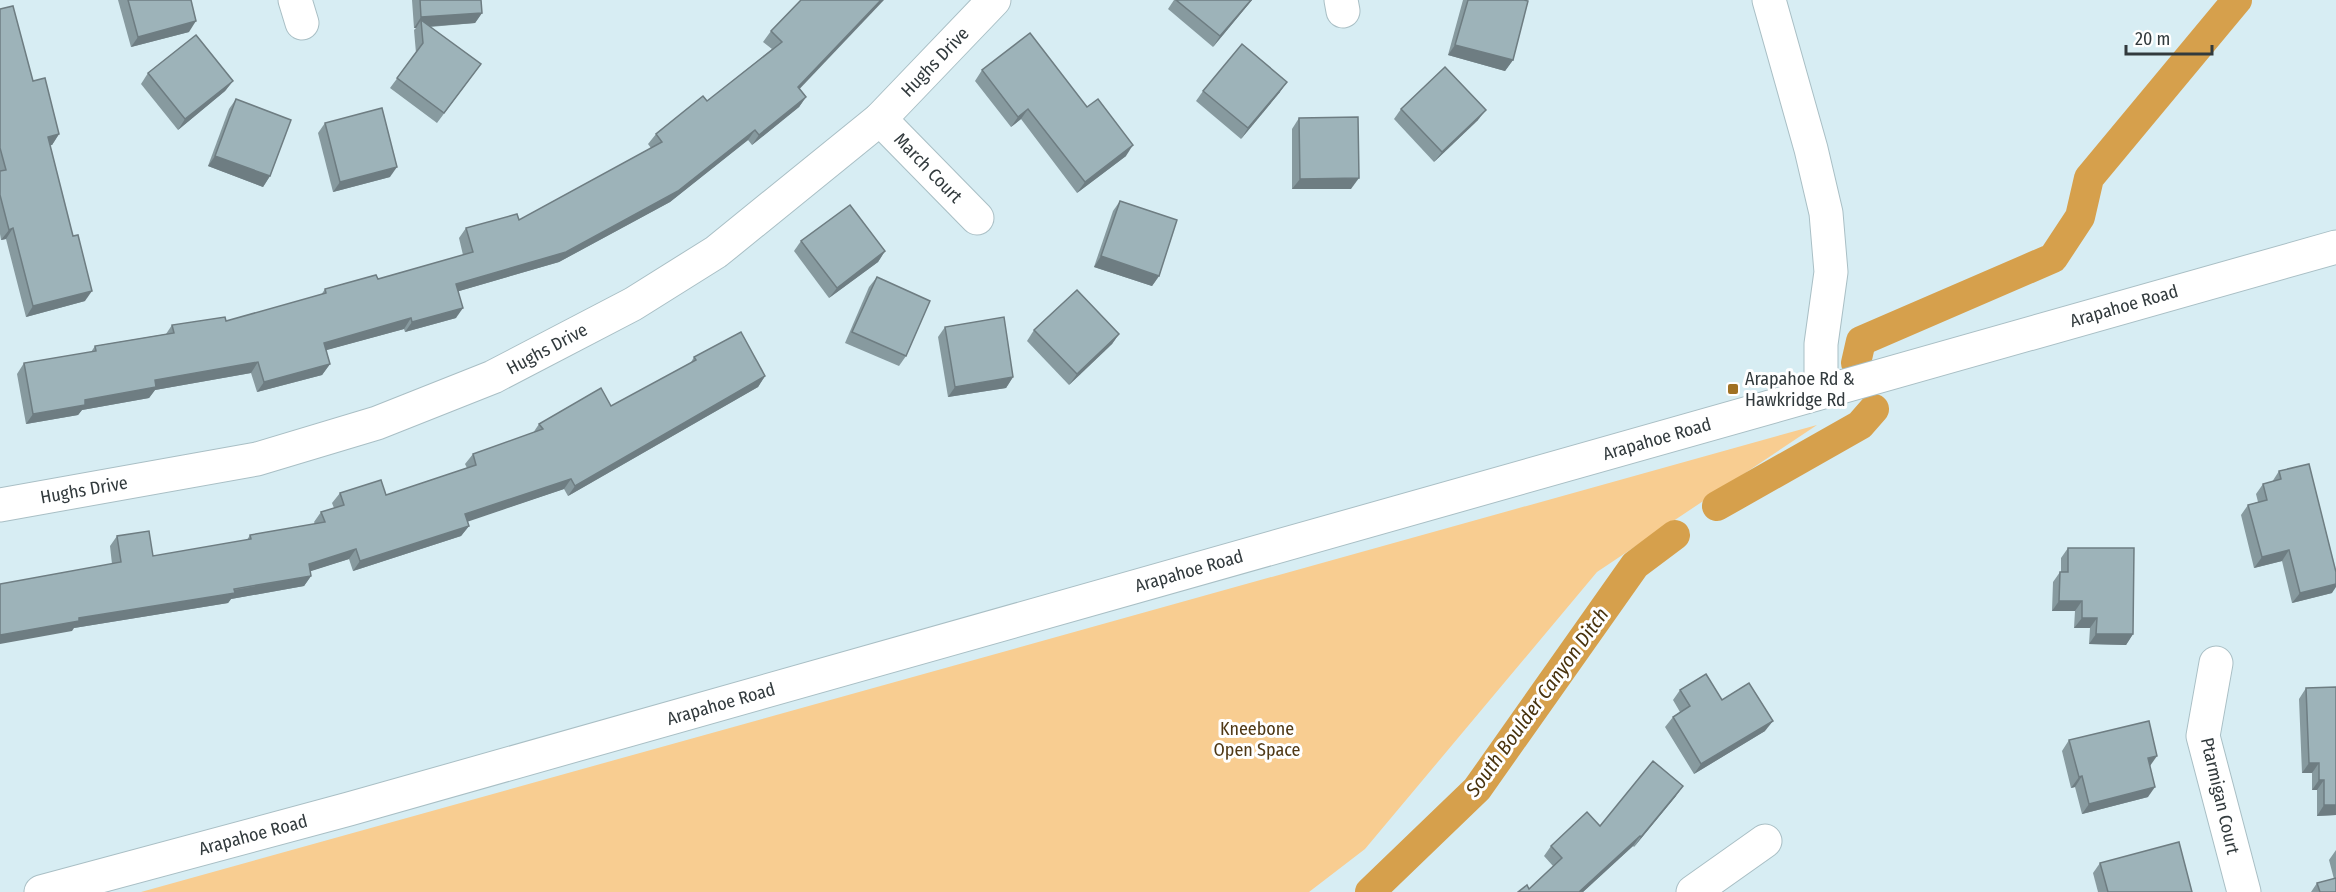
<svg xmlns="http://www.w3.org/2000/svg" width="2336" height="892" viewBox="0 0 2336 892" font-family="'Fira Sans Condensed',sans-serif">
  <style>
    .green { fill: #f8cd91 }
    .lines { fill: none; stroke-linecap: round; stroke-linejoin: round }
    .canal { stroke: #d6a04c; stroke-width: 30 }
    .minor-casing { stroke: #a9bfc5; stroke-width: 35 }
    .major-casing { stroke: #a9bfc5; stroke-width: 35 }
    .minor { stroke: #fff; stroke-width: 33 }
    .major { stroke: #fff; stroke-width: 33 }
    .wall { fill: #879a9f }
    .shaded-wall { fill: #6e7d82 }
    .building { fill: #9db3b9; stroke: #6e7d82; stroke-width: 1.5 }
    .poi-dot { fill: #a07123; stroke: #fff; stroke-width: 2 }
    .labels { text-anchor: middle; stroke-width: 6; stroke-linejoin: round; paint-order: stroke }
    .street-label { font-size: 18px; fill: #323a3d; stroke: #fff }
    .poi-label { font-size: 18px; fill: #323a3d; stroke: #fff; text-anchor: start }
    .park-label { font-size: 18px; fill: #4f3815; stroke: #fff }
    .water-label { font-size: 20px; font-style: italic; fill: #48320d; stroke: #fff }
  </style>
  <rect width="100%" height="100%" fill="#d7edf3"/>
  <path class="green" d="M1817,425L1597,572L1365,849L1309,892H141Z"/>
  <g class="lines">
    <g class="canal">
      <path d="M1856,363L1861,341L2053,258L2080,217L2089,178L2237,0"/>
      <path d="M1717,506L1860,425L1874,409"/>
      <path d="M1370,892L1477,789L1635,565L1675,535"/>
    </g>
    <g class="minor-casing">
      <g id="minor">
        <path d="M295,0L302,23"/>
        <path d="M1341,0L1343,11"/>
        <path d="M1769,0L1811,149L1826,213L1831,272L1821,344V392"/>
        <path d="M880,119L977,218"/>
        <path d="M0,505L257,459L377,423L493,377L633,304L716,252L880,119L994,0"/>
        <path d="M2216,663L2203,736L2244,892"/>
        <path d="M1693,892L1765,841"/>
      </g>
    </g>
    <g class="major-casing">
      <path id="major" d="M41,892L349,809L2336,247"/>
    </g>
    <use href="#minor" class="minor"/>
    <use href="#major" class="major"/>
  </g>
  <g class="wall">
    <path d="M118,0H191L189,32L131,47Z"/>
    <path d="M412,0H481L482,13L475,23L430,27L481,64L437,123L390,88L416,53L414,30L416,28H414Z"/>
    <path d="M801,0L800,89L806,97L799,107L752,145L748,140L670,202L559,262L459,291L456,318L405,332L404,329L326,350L330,364L322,375L257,392L251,373L155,390L149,398L82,410L78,415L26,424L17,374L24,363L91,352L95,346L166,334L172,325L226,321L321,295L325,289L378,279L463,255L459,238L466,228L519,220L651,148L648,144L656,134L707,101L772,49L763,42L771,31Z"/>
    <path d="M1174,0H1252L1213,47L1168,9Z"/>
    <path d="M1463,0H1524L1513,60L1505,71L1448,55Z"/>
    <path d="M0,9L33,81L59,134L52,145H50L85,301L26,317L6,239L1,240L0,234Z"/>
    <path d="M982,70L1087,107L1126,156L1077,193L1021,119L1011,127L975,81Z"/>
    <path d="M148,73L233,81L225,91L178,130L141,84Z"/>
    <path d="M1203,91L1280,92L1241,139L1196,101Z"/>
    <path d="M236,99L270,176L263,187L208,166L229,109Z"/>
    <path d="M1401,109L1478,120L1434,162L1394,119Z"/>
    <path d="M1299,118L1351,189H1292V129Z"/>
    <path d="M325,123L390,177L333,192L318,133Z"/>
    <path d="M1120,201L1159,276L1152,286L1094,267L1113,211Z"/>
    <path d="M801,241L885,251L878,262L829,298L794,251Z"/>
    <path d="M877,277L906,356L899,366L845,343L869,287Z"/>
    <path d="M945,327L1013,377L1006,388L948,397L938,337Z"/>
    <path d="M1034,330L1119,334L1112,344L1069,385L1027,341Z"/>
    <path d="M694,357L765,376L758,387L568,496L564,489L467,521L469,526L461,536L353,571L349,559L310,571L311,576L304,586L231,599L228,603L74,628L72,631L112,564L110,546L117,536L153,556L247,540L250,535L315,524L314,522L321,512L334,508L332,503L340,493L386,495L467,468L465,464L473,454L533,433L539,424L611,406L690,364Z"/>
    <path d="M2279,471L2332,593L2292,603L2282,561L2254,568L2241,515L2248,505L2258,502L2256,494L2263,484L2272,482Z"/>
    <path d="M2068,548L2133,634L2126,645L2089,644L2090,628H2074L2075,611H2052L2053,582L2060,572H2061V558Z"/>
    <path d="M2336,687V815L2317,816V790H2312V773H2302L2299,699L2306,688Z"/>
    <path d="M1680,690L1722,700L1765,731L1694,774L1665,727L1673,717L1680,712L1673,700Z"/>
    <path d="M2069,740L2150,766L2148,797L2082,814L2075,787L2071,788L2062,751Z"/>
    <path d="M1676,796L1634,847L1633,846L1583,892H1518L1529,889L1553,866L1544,856L1551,846Z"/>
    <path d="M2336,850V892H2311L2317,883L2334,879L2329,860Z"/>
    <path d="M2100,863L2192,892H2098L2093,873Z"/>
  </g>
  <g class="shaded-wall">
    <path d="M881,0H884L791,98L798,87Z"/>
    <path d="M1251,0H1252L1213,47L1220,36Z"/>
    <path d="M482,13L475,23L422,27L421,20L416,28H414L421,17Z"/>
    <path d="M196,21L189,32L131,47L138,37Z"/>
    <path d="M1455,45L1513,60L1505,71L1448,55Z"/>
    <path d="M233,81L225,91L178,130L185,119Z"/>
    <path d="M1287,82L1280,92L1241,139L1248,128Z"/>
    <path d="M806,97L799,107L752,145L759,135Z"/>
    <path d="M1028,109L1021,119L1011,127L1018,117Z"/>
    <path d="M1486,110L1478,120L1434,162L1442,152Z"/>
    <path d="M755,130L748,140L670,202L559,262L449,294L456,284Z"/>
    <path d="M59,134L52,145L40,148L48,137Z"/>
    <path d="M1133,145L1126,156L1077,193L1085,182Z"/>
    <path d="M215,156L270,176L263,187L208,166Z"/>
    <path d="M397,167L390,177L333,192L340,182Z"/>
    <path d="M1359,178L1351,189H1292L1300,179Z"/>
    <path d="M13,228L6,239L1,240L9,230Z"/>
    <path d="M885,251L878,262L829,298L837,288Z"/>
    <path d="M1101,256L1159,276L1152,286L1094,267Z"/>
    <path d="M92,291L85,301L26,317L33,306Z"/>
    <path d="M463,308L456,318L405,332L412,322Z"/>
    <path d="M411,318L404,329L316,353L324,343Z"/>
    <path d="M1119,334L1112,344L1069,385L1077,374Z"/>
    <path d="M258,362L251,373L155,390L149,398L82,410L78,415L26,424L33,414L155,380Z"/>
    <path d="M330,364L322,375L257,392L264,382Z"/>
    <path d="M765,376L758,387L568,496L575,486Z"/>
    <path d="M1013,377L1006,388L948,397L955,387Z"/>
    <path d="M571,479L564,489L458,525L465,514Z"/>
    <path d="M469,526L461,536L353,571L360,561Z"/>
    <path d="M356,549L349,559L302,574L309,564Z"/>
    <path d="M2289,550L2282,561L2254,568L2262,557Z"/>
    <path d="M311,576L304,586L231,599L228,603L74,628L72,631L0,644V635L79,618Z"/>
    <path d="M2336,584V587L2332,593L2292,603L2300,593Z"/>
    <path d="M2059,601H2082L2075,611H2052Z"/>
    <path d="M2082,618H2097L2090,628H2074Z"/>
    <path d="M2096,634H2133L2126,645L2089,644Z"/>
    <path d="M1773,721L1765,731L1694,774L1701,764Z"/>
    <path d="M2157,756L2150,766L2148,758Z"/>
    <path d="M2309,763H2319L2312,773H2302Z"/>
    <path d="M2082,776L2075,787L2071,788L2079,777Z"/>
    <path d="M2319,780H2324L2317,790H2312Z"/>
    <path d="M1683,786L1676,796L1634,847L1641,837Z"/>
    <path d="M2155,787L2148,797L2082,814L2089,804Z"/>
    <path d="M2324,805H2336V815L2317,816Z"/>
    <path d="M1640,836L1633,846L1583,892H1579Z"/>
  </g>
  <g class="building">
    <path d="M128,0H191L196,21L138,37Z"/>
    <path d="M420,0H481L482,13L421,17Z"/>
    <path d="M801,0H881L798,87L806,97L759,135L755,130L678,191L566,252L456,284L463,308L412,322L411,318L324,343L330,364L264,382L258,362L155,380L156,387L85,400V405L33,414L24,363L96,351L95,346L174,333L172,325L225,317L226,321L326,293L325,289L376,275L378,279L473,252L466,228L517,214L519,220L662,142L656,134L703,96L707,101L782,42L771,31Z"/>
    <path d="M1176,0H1251L1220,36Z"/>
    <path d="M1468,0H1524L1528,1L1513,60L1455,45Z"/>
    <path d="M13,6L33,81L45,78L59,134L48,137L73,236L78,235L92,291L33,306L13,228L9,230L0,195V171L6,170L0,148V9Z"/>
    <path d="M421,20L481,64L444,113L397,78L423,43Z"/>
    <path d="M1030,33L1087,107L1098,99L1133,145L1085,182L1028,109L1018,117L982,70Z"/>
    <path d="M196,35L233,81L185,119L148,73Z"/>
    <path d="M1242,44L1287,82L1248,128L1203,91Z"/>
    <path d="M1445,67L1486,110L1442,152L1401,109Z"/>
    <path d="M236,99L291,120L270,176L215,156Z"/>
    <path d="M382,108L397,167L340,182L325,123Z"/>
    <path d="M1358,117L1359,178L1300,179L1299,118Z"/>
    <path d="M1120,201L1177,220L1159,276L1101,256Z"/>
    <path d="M850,205L885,251L837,288L801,241Z"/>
    <path d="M877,277L930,301L906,356L852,332Z"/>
    <path d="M1077,290L1119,334L1077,374L1034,330Z"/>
    <path d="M1004,317L1013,377L955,387L945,327Z"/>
    <path d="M741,332L765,376L575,486L571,479L465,514L469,526L360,561L356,549L309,564L311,576L234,589L235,593L79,618V621L0,635V584L121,562L117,536L149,531L153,556L251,539L250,535L325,522L321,512L344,505L340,493L381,480L386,495L476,465L473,454L543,429L539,424L601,388L611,406L696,360L694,357Z"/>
    <path d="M2309,464L2336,572V584L2300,593L2289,550L2262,557L2248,505L2267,500L2263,484L2281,479L2279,471Z"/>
    <path d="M2068,548H2134L2133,634H2096L2097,618H2082V601H2059L2060,572H2068Z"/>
    <path d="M1706,674L1722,700L1749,683L1773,721L1701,764L1673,717L1690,706L1680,690Z"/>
    <path d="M2336,687V805H2324V780H2319V763H2309L2306,688Z"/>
    <path d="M2149,721L2157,756L2148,758L2155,787L2089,804L2082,776L2079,777L2069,740Z"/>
    <path d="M1653,761L1683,786L1641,837L1640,836L1579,892H1518L1527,885L1529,889L1562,858L1551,846L1587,812L1600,826Z"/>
    <path d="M2179,842L2192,892H2108L2100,863Z"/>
    <path d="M2336,878V892H2320L2317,883Z"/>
  </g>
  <rect class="poi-dot" x="1727" y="383" width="12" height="12" rx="3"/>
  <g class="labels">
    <g class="street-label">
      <text transform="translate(935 62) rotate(-46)" y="6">Hughs Drive</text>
      <text transform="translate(928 168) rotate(46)" y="6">March Court</text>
      <text transform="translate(2124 306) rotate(-16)" y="6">Arapahoe Road</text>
      <text transform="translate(547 349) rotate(-28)" y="6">Hughs Drive</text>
      <text transform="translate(1657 439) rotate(-16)" y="6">Arapahoe Road</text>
      <text transform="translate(84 490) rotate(-10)" y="6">Hughs Drive</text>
      <text transform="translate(1189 571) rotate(-16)" y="6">Arapahoe Road</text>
      <text transform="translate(721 704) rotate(-16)" y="6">Arapahoe Road</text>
      <text transform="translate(2220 796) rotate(77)" y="6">Ptarmigan Court</text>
      <text transform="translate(253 835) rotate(-15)" y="6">Arapahoe Road</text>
    </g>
    <g class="poi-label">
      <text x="1745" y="385">Arapahoe Rd &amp;<tspan x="1745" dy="21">Hawkridge Rd</tspan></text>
    </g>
    <g class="park-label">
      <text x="1257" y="735">Kneebone<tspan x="1257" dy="21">Open Space</tspan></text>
    </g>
    <g class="water-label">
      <text transform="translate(1537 702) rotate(-54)" y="7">South Boulder Canyon Ditch</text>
    </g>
  </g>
  <path d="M2126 45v9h86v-9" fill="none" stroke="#323a3d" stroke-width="3"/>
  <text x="2135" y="45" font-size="18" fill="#323a3d" stroke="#ffffff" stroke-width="4.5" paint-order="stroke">20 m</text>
</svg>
